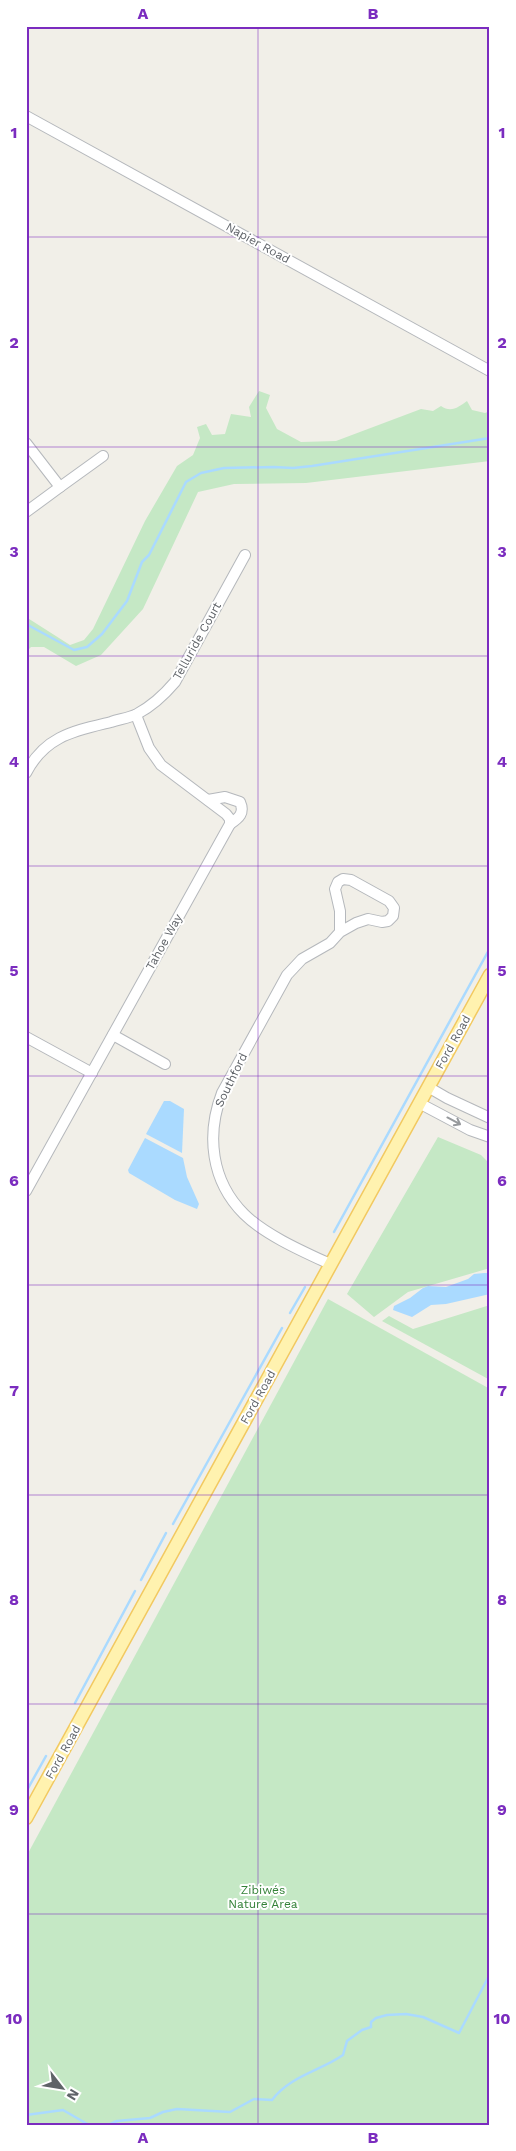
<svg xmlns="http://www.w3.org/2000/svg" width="516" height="2151" viewBox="0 0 516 2151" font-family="'Work Sans',sans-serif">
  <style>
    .green { fill: #c5e8c5 }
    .water { fill: #aadaff }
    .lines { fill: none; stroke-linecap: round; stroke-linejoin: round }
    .stream { stroke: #aadaff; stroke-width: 2.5 }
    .minor-casing { stroke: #b5b8bc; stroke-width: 12 }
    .major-casing { stroke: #f2c960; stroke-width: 15 }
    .minor { stroke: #fff; stroke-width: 10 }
    .major { stroke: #fff2af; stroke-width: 12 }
    .oneway { stroke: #979a9d }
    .grid { fill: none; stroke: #7b2cbf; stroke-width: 1; stroke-opacity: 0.55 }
    .labels { text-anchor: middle; stroke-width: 4; stroke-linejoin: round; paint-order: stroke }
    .street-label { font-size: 12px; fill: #5f6368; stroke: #fff }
    .park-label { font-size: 12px; fill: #348238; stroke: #fff }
    .neatline { fill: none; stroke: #7b2cbf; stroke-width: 2 }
    .grid-label { font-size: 16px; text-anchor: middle; font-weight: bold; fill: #7b2cbf }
  </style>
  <rect width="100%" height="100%" fill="#f1efe8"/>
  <g class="green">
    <path d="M259,391L270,395L266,408L277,429L301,442L336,441L421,409L433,411L441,406C451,413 459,407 467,401L472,410L485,413L490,411V461L306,483L234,484L198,492L143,609L101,655L76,666L44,647H31L26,652V617L70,645L84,640L93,629L145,521L177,466L193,455L200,438L197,427L206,424L212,435L225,434L231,414L251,417L249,407Z"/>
    <path d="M438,1137L481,1155L490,1164V1268L408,1292L374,1317L347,1294Z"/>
    <path d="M328,1299L490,1389V2125H26V1857Z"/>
    <path d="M490,1305V1380L382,1321L389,1316L413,1329Z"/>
  </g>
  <g class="water">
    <path d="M164,1101H170L184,1109L182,1153L146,1134Z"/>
    <path d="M145,1138L183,1158L187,1177L199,1204L197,1209L175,1200L129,1173L128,1170Z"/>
    <path d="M484,1273H490V1294L446,1304L431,1305L412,1317L393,1310L394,1306L410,1298L423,1288L428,1286L446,1287L468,1279L474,1274Z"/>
  </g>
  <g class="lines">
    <g class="stream">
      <path d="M26,624L74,650L87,647L102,634L127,601L142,562L149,555L186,482L201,473L224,468L274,467L293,468L312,466L490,438"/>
      <path d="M334,1232L490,948"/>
      <path d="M290,1313L305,1287"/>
      <path d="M173,1524L282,1328"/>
      <path d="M141,1580L166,1533"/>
      <path d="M75,1703L135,1591"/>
      <path d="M26,1792L46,1756"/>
      <path d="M26,2115L63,2110L89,2125"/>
      <path d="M108,2125L117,2121L150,2118L163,2112L177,2109L230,2112L254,2099L272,2100C290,2076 320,2071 343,2055L347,2041L362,2030L371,2027V2022L376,2018L387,2015L406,2014L423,2017L459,2033L490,1974"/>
    </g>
    <g class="minor-casing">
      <g id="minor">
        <path d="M26,116L490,371"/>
        <path d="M26,443L60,487L26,512"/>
        <path d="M60,487L103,456"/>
        <path d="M26,773C45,736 74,731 111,722C120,719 129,718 137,714C152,706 164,695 175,682L245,555"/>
        <path d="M208,800L225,797L240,802C245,813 239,818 230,824"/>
        <path d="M113,1035L165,1064"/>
        <path d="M26,1037L92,1073"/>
        <path d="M428,1087L447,1098L490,1118"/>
        <path d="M419,1103L470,1130L490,1137"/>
        <path d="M26,1191L230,824V819L226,814L161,765L149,748L136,715"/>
        <path d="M330,1264C304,1252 265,1235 244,1214C211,1181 206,1135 222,1093L287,975L302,959L330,943L340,932L356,923L368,919L382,922L388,921L393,916L394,908L389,901L351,880L343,879L338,882L335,889L340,911V932"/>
      </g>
    </g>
    <g class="major-casing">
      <path id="major" d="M26,1818L490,975"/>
    </g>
    <use href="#minor" class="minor"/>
    <use href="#major" class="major"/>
  </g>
  <defs><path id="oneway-shaft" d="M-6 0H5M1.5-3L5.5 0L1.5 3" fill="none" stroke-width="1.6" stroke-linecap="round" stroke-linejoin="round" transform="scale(1.25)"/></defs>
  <use class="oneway" href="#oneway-shaft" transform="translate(454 1121) rotate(28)"/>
  <path class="grid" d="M258,26V2125M26,237H490M26,447H490M26,656H490M26,866H490M26,1076H490M26,1285H490M26,1495H490M26,1704H490M26,1914H490"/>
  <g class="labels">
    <g class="street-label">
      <text transform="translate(258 243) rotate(29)" y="4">Napier Road</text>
      <text transform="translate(197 641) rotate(-61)" y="4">Telluride Court</text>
      <text transform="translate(164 942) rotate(-61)" y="4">Tahoe Way</text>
      <text transform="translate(453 1042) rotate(-61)" y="4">Ford Road</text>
      <text transform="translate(231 1080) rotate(-64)" y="4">Southford</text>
      <text transform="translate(258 1397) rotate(-61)" y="4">Ford Road</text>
      <text transform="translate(63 1752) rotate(-61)" y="4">Ford Road</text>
    </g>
    <g class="park-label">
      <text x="263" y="1894">Zibiwés<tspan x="263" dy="14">Nature Area</tspan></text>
    </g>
  </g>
  <rect width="516" height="2151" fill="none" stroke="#ffffff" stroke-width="55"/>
  <g transform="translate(62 2088) rotate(121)" stroke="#ffffff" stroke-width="4" paint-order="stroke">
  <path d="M0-4L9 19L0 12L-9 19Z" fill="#5f6368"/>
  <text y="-8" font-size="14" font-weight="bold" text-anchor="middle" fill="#5f6368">N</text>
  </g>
  <rect x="28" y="28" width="460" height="2096" class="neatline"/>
  <g class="grid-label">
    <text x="143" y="19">A</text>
    <text x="373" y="19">B</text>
    <text x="14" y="138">1</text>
    <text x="502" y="138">1</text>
    <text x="14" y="348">2</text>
    <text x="502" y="348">2</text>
    <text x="14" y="557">3</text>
    <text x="502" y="557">3</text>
    <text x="14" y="767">4</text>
    <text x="502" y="767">4</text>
    <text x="14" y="976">5</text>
    <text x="502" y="976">5</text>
    <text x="14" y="1186">6</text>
    <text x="502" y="1186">6</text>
    <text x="14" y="1396">7</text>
    <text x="502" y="1396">7</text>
    <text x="14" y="1605">8</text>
    <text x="502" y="1605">8</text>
    <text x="14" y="1815">9</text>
    <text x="502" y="1815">9</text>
    <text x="14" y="2024">10</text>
    <text x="502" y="2024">10</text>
    <text x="143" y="2143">A</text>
    <text x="373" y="2143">B</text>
  </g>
</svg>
